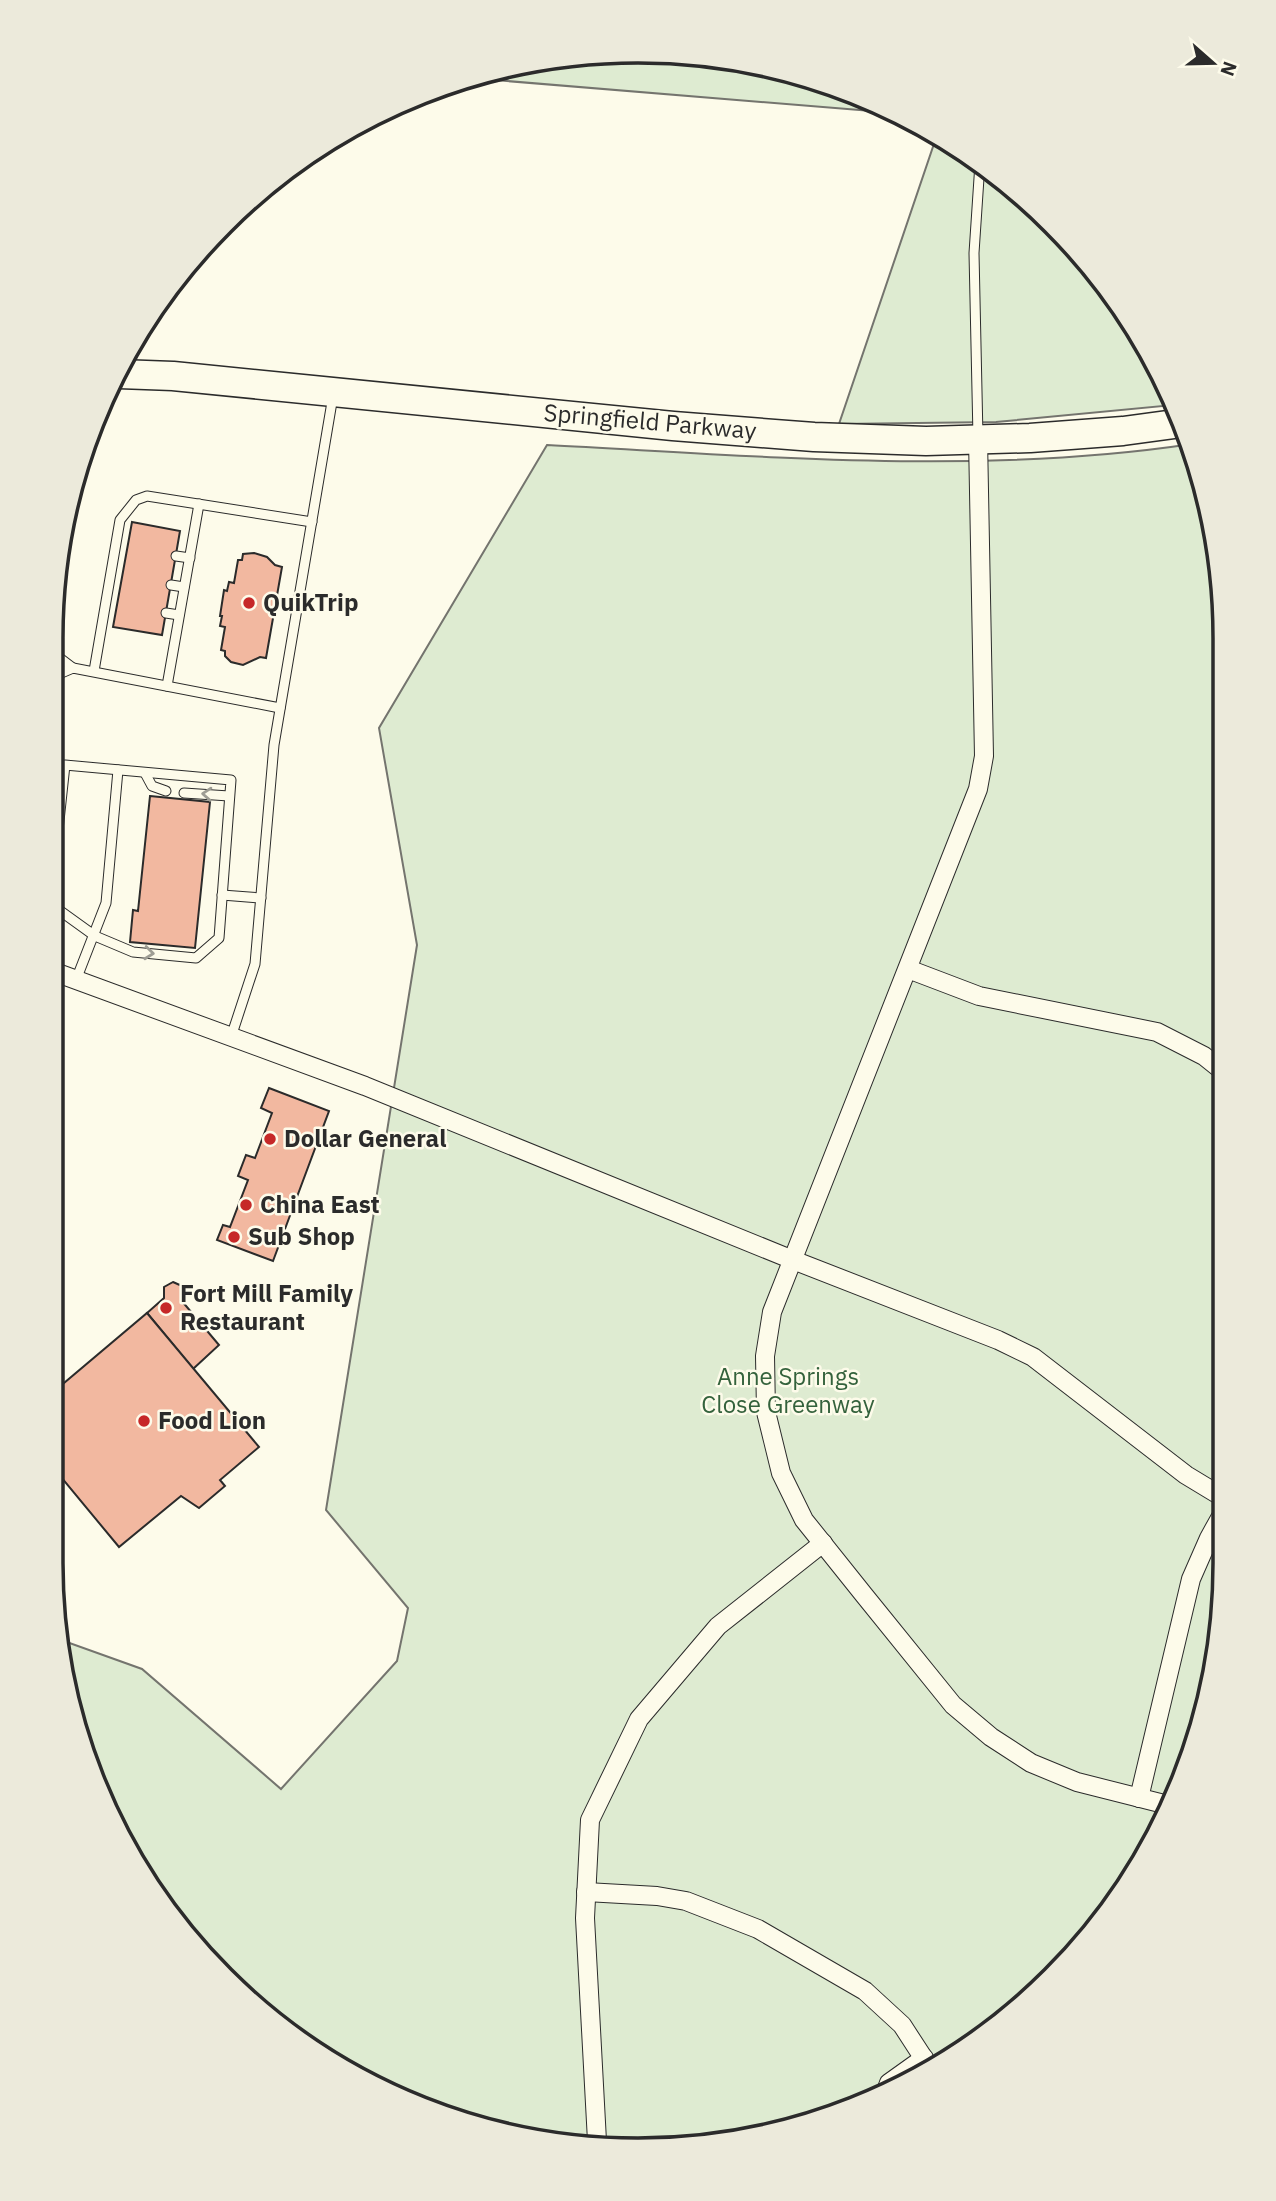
<svg xmlns="http://www.w3.org/2000/svg" width="1276" height="2201" viewBox="0 0 1276 2201" font-family="'IBM Plex Sans',sans-serif">
  <style>
    .green { fill: #deebd1; stroke: #74746e; stroke-width: 2 }
    .building { fill: #f2b8a0; stroke: #2b2b2b; stroke-width: 2 }
    .lines { fill: none; stroke-linecap: round; stroke-linejoin: round }
    .lane-casing { stroke: #2b2b2b; stroke-width: 11 }
    .street-casing { stroke: #2b2b2b; stroke-width: 20 }
    .primary-casing { stroke: #2b2b2b; stroke-width: 31 }
    .lane { stroke: #fdfbea; stroke-width: 9 }
    .street { stroke: #fdfbea; stroke-width: 18 }
    .primary { stroke: #fdfbea; stroke-width: 28 }
    .oneway { stroke: #9e9d94 }
    .poi-dot { fill: #c62828; stroke: #fdfbea; stroke-width: 2.5 }
    .labels { text-anchor: middle; stroke-width: 5; stroke-linejoin: round; paint-order: stroke }
    .street-label { font-size: 24px; fill: #2b2b2b; stroke: #fdfbea }
    .poi-label { font-size: 24px; font-weight: bold; fill: #2b2b2b; stroke: #fdfbea; text-anchor: start }
    .park-label { font-size: 24px; fill: #34623c; stroke: #fdfbea }
    .rim { fill: none; stroke: #2b2b2b; stroke-width: 3.5 }
  </style>
  <rect width="100%" height="100%" fill="#fdfbea"/>
  <g class="green">
    <path d="M638,51L752,62L862,95L896,113L470,78L523,62Z"/>
    <path d="M937,135L964,150L1054,223L1146,344L1174,405L996,422L839,424Z"/>
    <path d="M1192,444L1224,599V1602L1194,1752L1127,1889L1025,2005L862,2106L676,2149L486,2130L311,2051L172,1920L82,1751L64,1641L142,1669L281,1789L397,1661L408,1608L326,1510L417,945L379,728L547,445C761,456 978,476 1192,444Z"/>
  </g>
  <g class="building">
    <path d="M132,522L180,531L162,635L113,627Z"/>
    <path d="M254,553L267,557L275,565L282,567L266,658L260,657L243,665L231,662L225,656V651L221,650L225,627L220,626L222,616H220L224,590L227,591L229,582L234,583L238,560H242L243,554Z"/>
    <path d="M150,796L210,802L195,948L130,942L133,910L138,911Z"/>
    <path d="M269,1088L329,1111L273,1261L217,1240L223,1225L230,1227L248,1180L238,1176L246,1155L255,1158L272,1113L261,1108Z"/>
    <path d="M173,1282L182,1286L184,1293L181,1300L219,1345L193,1369L147,1313L164,1298V1287Z"/>
    <path d="M147,1313L259,1447L220,1480L225,1486L199,1508L181,1496L119,1547L51,1465V1394Z"/>
  </g>
  <g class="lines">
    <g class="lane-casing">
      <g id="lane">
        <path d="M978,437L974,253L980,163"/>
        <path d="M176,556L190,558"/>
        <path d="M171,585L184,587"/>
        <path d="M166,613L179,615"/>
        <path d="M52,652L73,668"/>
        <path d="M94,671L120,520L136,500L147,496L312,522"/>
        <path d="M52,677L73,668L280,708"/>
        <path d="M167,686L199,504"/>
        <path d="M145,773L152,786L166,791"/>
        <path d="M184,793L229,796"/>
        <path d="M222,895L261,898"/>
        <path d="M52,905L95,936L133,952L196,958L219,938L231,780L65,765L52,886"/>
        <path d="M76,980L106,903L118,770"/>
        <path d="M231,1037L255,964L274,745L333,396"/>
      </g>
    </g>
    <g class="street-casing">
      <g id="street">
        <path d="M978,438L984,756L978,789L772,1312L765,1356L766,1412L781,1473L804,1520L864,1595L953,1705L991,1737L1031,1763L1077,1782L1168,1805"/>
        <path d="M908,969L979,996L1157,1032L1204,1056L1224,1072"/>
        <path d="M52,971L365,1086L793,1260L998,1340L1033,1357L1186,1475L1224,1498"/>
        <path d="M1139,1798L1191,1579L1209,1538L1224,1511"/>
        <path d="M586,1892L657,1896L686,1901L758,1929L865,1991L902,2025L928,2065"/>
        <path d="M886,2091L889,2083L924,2058"/>
        <path d="M597,2141L585,1918L590,1820L639,1719L718,1626L823,1543"/>
      </g>
    </g>
    <g class="primary-casing">
      <path id="primary" d="M119,374L173,376L673,426L814,437L926,441L1030,438L1123,431L1182,423"/>
    </g>
    <use href="#lane" class="lane"/>
    <use href="#street" class="street"/>
    <use href="#primary" class="primary"/>
  </g>
  <defs><path id="oneway-chevron" d="M-2-3.5L2.5 0L-2 3.5" fill="none" stroke-width="1.6" stroke-linecap="round" stroke-linejoin="round" transform="scale(1.75)"/></defs>
  <g class="oneway">
    <use href="#oneway-chevron" transform="translate(207 794) rotate(-176)"/>
    <use href="#oneway-chevron" transform="translate(149 953) rotate(6)"/>
  </g>
  <g class="poi-dot">
    <circle cx="249" cy="603" r="7"/>
    <circle cx="270" cy="1139" r="7"/>
    <circle cx="246" cy="1205" r="7"/>
    <circle cx="234" cy="1237" r="7"/>
    <circle cx="166" cy="1308" r="7"/>
    <circle cx="144" cy="1421" r="7"/>
  </g>
  <g class="labels">
    <g class="street-label">
      <text transform="translate(650 422) rotate(5)" y="8">Springfield Parkway</text>
    </g>
    <g class="poi-label">
      <text x="263" y="611">QuikTrip</text>
      <text x="284" y="1147">Dollar General</text>
      <text x="260" y="1213">China East</text>
      <text x="248" y="1245">Sub Shop</text>
      <text x="180" y="1302">Fort Mill Family<tspan x="180" dy="28">Restaurant</tspan></text>
      <text x="158" y="1429">Food Lion</text>
    </g>
    <g class="park-label">
      <text x="788" y="1385">Anne Springs<tspan x="788" dy="28">Close Greenway</tspan></text>
    </g>
  </g>
  <path d="M0 0H1276V2201H0ZM638 63H638A575 575 0 0 1 1213 638V1563A575 575 0 0 1 638 2138H638A575 575 0 0 1 63 1563V638A575 575 0 0 1 638 63Z" fill="#eceadb" fill-rule="evenodd"/>
  <path class="rim" d="M638 63H638A575 575 0 0 1 1213 638V1563A575 575 0 0 1 638 2138H638A575 575 0 0 1 63 1563V638A575 575 0 0 1 638 63Z"/>
  <g transform="translate(1213 63) rotate(110)" stroke="#fdfbea" stroke-width="5" paint-order="stroke">
  <path d="M0-5L12 26L0 18L-12 26Z" fill="#2b2b2b"/>
  <text y="-10" font-size="19" font-weight="bold" text-anchor="middle" fill="#2b2b2b">N</text>
  </g>
</svg>
